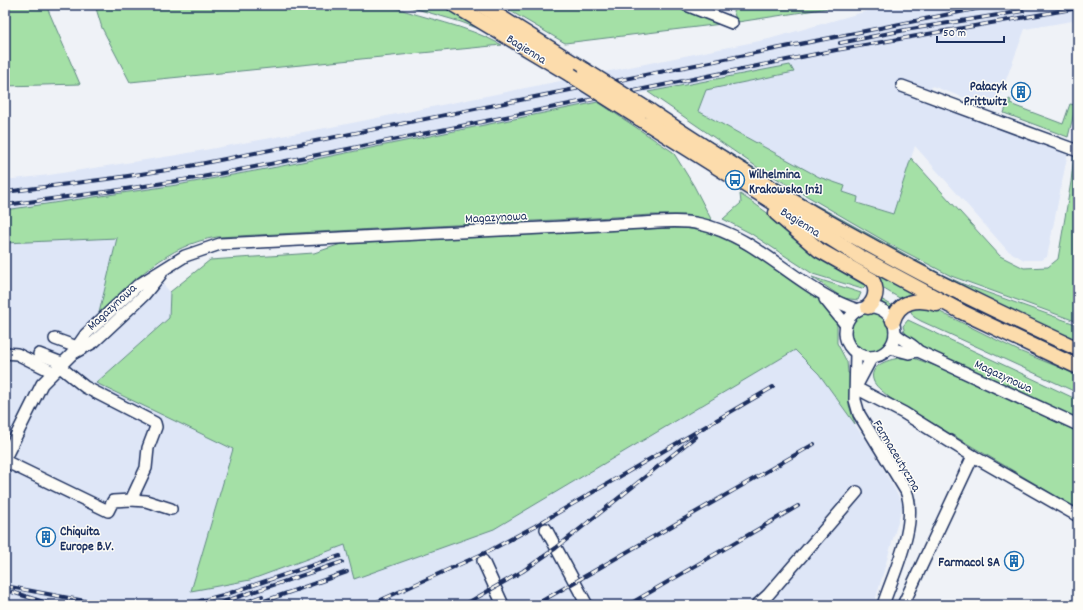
<svg xmlns="http://www.w3.org/2000/svg" width="1083" height="610" viewBox="0 0 1083 610" font-family="Dekko,sans-serif">
  <style>
    .built { fill: #dee6f7 }
    .green { fill: #a4e0a6; stroke: #608882 }
    .lines { fill: none; stroke-linecap: round; stroke-linejoin: round }
    .minor-casing { stroke: #1b2f5e; stroke-width: 14 }
    .major-casing { stroke: #1b2f5e; stroke-width: 17 }
    .minor { stroke: #fdfcf7; stroke-width: 11 }
    .major { stroke: #fcdcac; stroke-width: 14 }
    .rail-casing { stroke: #1b2f5e; stroke-width: 4 }
    .rail { stroke: #fdfcf7; stroke-width: 2.5; stroke-dasharray: 8; stroke-linecap: butt }
    .major-bridge-casing { stroke: #1b2f5e; stroke-width: 17; stroke-linecap: butt }
    .major-bridge { stroke: #fcdcac; stroke-width: 14 }
    .labels { text-anchor: middle; stroke-width: 3; stroke-linejoin: round; paint-order: stroke }
    .street-label { font-size: 13px; fill: #1b2f5e; stroke: #fdfcf7 }
    .poi-label { font-size: 13px; font-weight: bold; fill: #1b2f5e; stroke: #fdfcf7; text-anchor: end }
  </style>
  <rect width="100%" height="100%" fill="#eff2f7"/>
  <filter id="ink" filterUnits="userSpaceOnUse"><feTurbulence type="fractalNoise" baseFrequency=".025" numOctaves="2"/><feDisplacementMap in="SourceGraphic" scale="8" xChannelSelector="R" yChannelSelector="G"/><feConvolveMatrix kernelMatrix="1 2 1 2 8 2 1 2 1" color-interpolation-filters="sRGB"/></filter>
  <g filter="url(#ink)">
    <g class="built">
      <path d="M888,5H1078V20L1025,29L995,109L932,86L927,100L1068,152L1047,257L1041,260H1024L1007,250L915,146L893,214L857,202V197L843,192L845,186L819,177L698,111L706,90L793,72L791,68L648,92L277,167L177,185L5,210V180L49,175L177,155L342,125L769,39Z"/>
      <path d="M121,237L170,292L169,318L96,383L233,449L191,590L250,580L345,545L354,579L494,529L795,350L819,374L872,449L903,504L874,605H5V243Z"/>
    </g>
    <g class="green">
      <path d="M5,5H46L80,84L5,86Z"/>
      <path d="M95,5H388C428,20 463,24 502,45L130,82L102,28Z"/>
      <path d="M403,5H440L463,16L485,31L461,22Z"/>
      <path d="M500,5H680L737,21L733,11L735,5H848L738,22L565,43Z"/>
      <path d="M790,65L794,72L706,90L698,111L819,177L845,186L843,192L858,197L857,203L893,214L911,158L1000,256L1024,268L1048,267L1058,259L1071,182L1074,154L1078,156V322L951,276L888,243L757,167L648,92Z"/>
      <path d="M1009,99L1011,100L1010,104L1063,124L1070,104L1076,105L1068,137L1004,113Z"/>
      <path d="M598,102L673,152L694,186L712,221L686,215H652L217,237C167,245 135,280 99,313L117,238L5,243V210L177,185L277,167Z"/>
      <path d="M670,117L807,200L941,274L963,284L1078,325V343L936,275L801,200Z"/>
      <path d="M740,194L755,204L866,285L862,289L813,274L750,233L723,219L741,203Z"/>
      <path d="M644,229C660,229 677,227 693,229C733,236 804,283 832,312L831,317L837,322V343L847,362L848,373L851,374L849,405L855,424L819,374L795,350L494,529L354,579L345,545L250,580L191,591L233,449L96,383L169,318L170,292L210,260L314,253L344,243Z"/>
      <path d="M807,232L916,295L903,300C868,281 837,257 807,232Z"/>
      <path d="M812,277L861,293L858,300L843,298Z"/>
      <path d="M879,298L895,307L892,312L877,303Z"/>
      <path d="M924,304L1019,351L1078,375V393L921,321L914,317L908,306Z"/>
      <circle cx="870" cy="332" r="19"/>
      <path d="M908,320L1078,400V420L909,340L910,337L905,333L903,326Z"/>
      <path d="M905,355L947,370L1078,432V509L890,398C885,393 877,388 874,382C866,365 892,358 903,358Z"/>
    </g>
    <g class="lines">
      <g class="minor-casing">
        <g id="minor">
          <path d="M686,5L732,23"/>
          <path d="M902,86L1078,151"/>
          <path d="M825,299L846,325"/>
          <circle cx="870" cy="332" r="25"/>
          <path d="M895,333C902,341 912,343 918,351L1078,425"/>
          <path d="M55,339L77,347"/>
          <path d="M890,348L909,353L918,351"/>
          <path d="M856,352L855,400L859,414L906,491C919,523 893,574 883,605"/>
          <path d="M5,353L17,354L53,372"/>
          <path d="M39,354L62,363"/>
          <path d="M72,354L94,342L144,295L161,274"/>
          <path d="M856,387L872,357"/>
          <path d="M856,388L904,413L973,456"/>
          <path d="M5,458L42,384L72,354L86,334L137,286L185,256L220,244L642,223C661,222 681,220 700,224C760,237 800,292 858,310"/>
          <path d="M5,461L108,511L113,501L131,500L146,468L148,448L156,427L155,423L85,387L59,366"/>
          <path d="M131,500L146,501L171,509"/>
          <path d="M546,529L587,605"/>
          <path d="M483,561L503,605"/>
          <path d="M757,605L768,595L857,492"/>
          <path d="M903,605L973,456L1078,516"/>
        </g>
      </g>
      <g class="major-casing">
        <g id="major">
          <path d="M454,5L571,75"/>
          <path d="M481,5L586,71"/>
          <path d="M650,111C723,160 798,206 875,248C941,285 1009,317 1078,349"/>
          <path d="M639,118L860,257L962,312L1078,367"/>
          <path d="M776,213L819,250L872,280C878,290 876,299 868,307"/>
          <path d="M893,321C899,300 918,298 937,304"/>
        </g>
      </g>
      <use href="#minor" class="minor"/>
      <use href="#major" class="major"/>
      <g class="rail-casing">
        <g id="rail">
          <path d="M840,43L905,30L1023,11"/>
          <path d="M5,192L115,178L180,168L995,5"/>
          <path d="M5,205L113,191L202,177L343,150L836,50L1078,8"/>
          <path d="M5,586L85,601L126,605"/>
          <path d="M12,592L53,605"/>
          <path d="M5,601L12,605"/>
          <path d="M256,604L347,572"/>
          <path d="M159,605L192,603L227,594L340,556"/>
          <path d="M214,605L342,562"/>
          <path d="M238,605L262,596"/>
          <path d="M370,605L489,551L535,526L773,387"/>
          <path d="M464,605L523,571L556,548L695,437"/>
          <path d="M535,605L814,444"/>
          <path d="M628,605L798,506"/>
        </g>
      </g>
      <use href="#rail" class="rail"/>
      <g class="major-bridge-casing">
        <g id="major-bridge">
          <path d="M586,71L650,111"/>
          <path d="M571,75L639,118"/>
        </g>
      </g>
      <use href="#major-bridge" class="major-bridge"/>
    </g>
  </g>
  <defs>
    <g id="building-ring" transform="scale(1)"><circle r="9.5" fill="#fdfcf7" stroke="#1f6fb2" stroke-width="1.5"/><path d="M-4-6H4V6H1V3H-1V6H-4ZM-2.5-4.3h1.7v1.8h-1.7ZM.8-4.3h1.7v1.8H.8ZM-2.5-1h1.7V.8h-1.7ZM.8-1h1.7V.8H.8Z" fill="#1f6fb2"/></g>
    <g id="bus-ring" transform="scale(1)"><circle r="9.5" fill="#fdfcf7" stroke="#1f6fb2" stroke-width="1.5"/><path d="M-5-6H5V4H4V6H2V4H-2V6H-4V4H-5ZM-3.5-4V0h7V-4ZM-3.5 1.2v1.5H-2V1.2ZM2 1.2v1.5H3.5V1.2Z" fill="#1f6fb2"/></g>
  </defs>
  <g fill-rule="evenodd">
    <use href="#building-ring" x="1021" y="92"/>
    <use href="#bus-ring" x="735" y="180"/>
    <use href="#building-ring" x="46" y="537"/>
    <use href="#building-ring" x="1014" y="561"/>
  </g>
  <g class="labels">
    <g class="street-label">
      <text transform="translate(527 48) rotate(32)" y="5">Bagienna</text>
      <text transform="translate(496 216) rotate(-3)" y="5">Magazynowa</text>
      <text transform="translate(801 221) rotate(32)" y="5">Bagienna</text>
      <text transform="translate(111 306) rotate(-43)" y="5">Magazynowa</text>
      <text transform="translate(1004 375) rotate(25)" y="5">Magazynowa</text>
      <text transform="translate(898 455) rotate(59)" y="5">Farmaceutyczna</text>
    </g>
    <g class="poi-label">
      <text x="1007" y="90">Pałacyk<tspan x="1007" dy="15">Prittwitz</tspan></text>
      <text x="749" y="178" text-anchor="start">Wilhelmina<tspan x="749" dy="15">Krakowska [nż]</tspan></text>
      <text x="60" y="535" text-anchor="start">Chiquita<tspan x="60" dy="15">Europe B.V.</tspan></text>
      <text x="1000" y="566">Farmacol SA</text>
    </g>
  </g>
  <rect width="1083" height="610" fill="none" stroke="#fdfcf7" stroke-width="20"/>
  <rect x="10" y="10" width="1063" height="590" fill="none" stroke="#1b2f5e" stroke-width="1.5" filter="url(#ink)"/>
  <path d="M937 36v6h67v-6" fill="none" stroke="#1b2f5e" stroke-width="2"/>
  <text x="943" y="36" font-size="12" fill="#1b2f5e" stroke="#fdfcf7" stroke-width="3" paint-order="stroke">50 m</text>
</svg>
